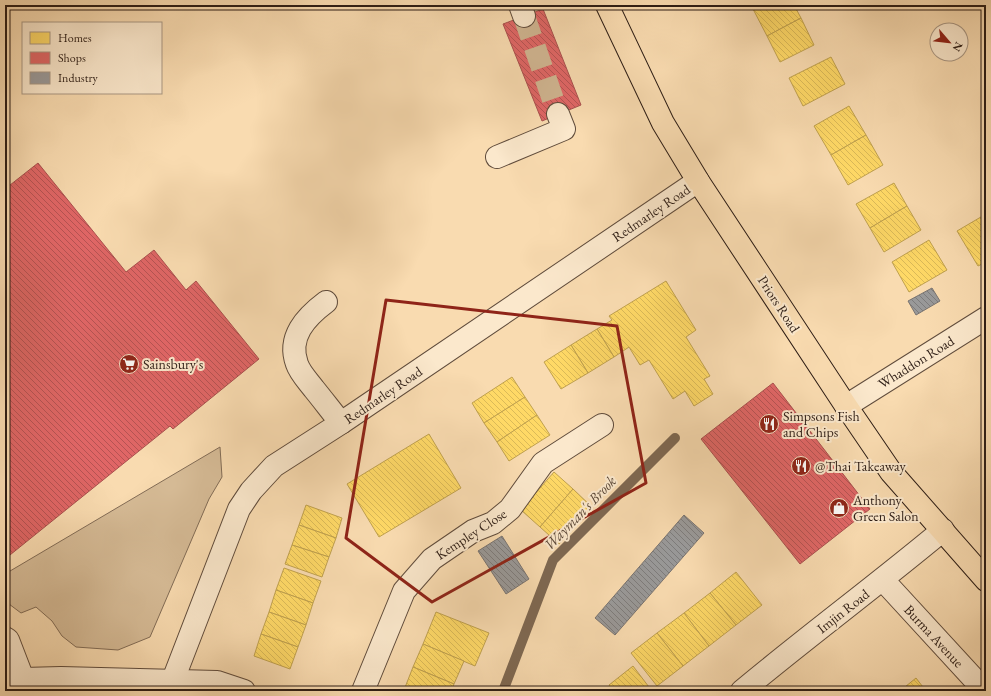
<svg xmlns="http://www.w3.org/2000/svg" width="991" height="696" viewBox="0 0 991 696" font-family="'EB Garamond',serif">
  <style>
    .grass { fill: #d6bb96; stroke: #826c56 }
    .homes { fill: url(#homes-back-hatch); stroke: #c0a14e }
    .shops { fill: url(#shops-back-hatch); stroke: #aa504e }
    .industry { fill: url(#industry-back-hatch); stroke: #797471 }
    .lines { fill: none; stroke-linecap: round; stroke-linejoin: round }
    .stream { stroke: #7e6852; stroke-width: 10 }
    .minor-tunnel { stroke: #d0b591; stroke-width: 22; stroke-dasharray: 22 11; stroke-linecap: butt }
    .minor-casing { stroke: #604c3c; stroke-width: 24 }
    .major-casing { stroke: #2d1d15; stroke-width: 24 }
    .minor { stroke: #fbe8cc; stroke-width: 22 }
    .major { stroke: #f9dbb0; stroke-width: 22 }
    .marked { fill: none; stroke: #8f2418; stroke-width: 3; stroke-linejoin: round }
    .labels { text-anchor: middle; stroke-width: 4; stroke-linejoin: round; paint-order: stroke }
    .street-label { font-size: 14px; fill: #2d1d15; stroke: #fbe8cc }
    .poi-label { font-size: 14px; fill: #2d1d15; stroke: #fbe8cc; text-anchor: start }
    .water-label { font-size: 15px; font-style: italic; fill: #5c4939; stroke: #fbe8cc }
  </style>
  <defs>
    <pattern id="homes-back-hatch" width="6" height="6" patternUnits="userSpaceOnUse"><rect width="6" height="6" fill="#ffd966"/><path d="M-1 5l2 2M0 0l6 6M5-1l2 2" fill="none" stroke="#dbba58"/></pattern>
    <pattern id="shops-back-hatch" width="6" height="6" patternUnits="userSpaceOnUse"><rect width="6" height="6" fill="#e06666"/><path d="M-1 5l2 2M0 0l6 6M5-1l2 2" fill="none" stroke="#b65353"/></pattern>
    <pattern id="industry-back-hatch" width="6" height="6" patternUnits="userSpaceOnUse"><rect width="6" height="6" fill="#999"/><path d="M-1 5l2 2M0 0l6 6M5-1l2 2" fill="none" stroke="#7d7c7c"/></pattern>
  </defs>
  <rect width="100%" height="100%" fill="#f9dbb0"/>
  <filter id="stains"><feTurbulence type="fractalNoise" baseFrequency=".005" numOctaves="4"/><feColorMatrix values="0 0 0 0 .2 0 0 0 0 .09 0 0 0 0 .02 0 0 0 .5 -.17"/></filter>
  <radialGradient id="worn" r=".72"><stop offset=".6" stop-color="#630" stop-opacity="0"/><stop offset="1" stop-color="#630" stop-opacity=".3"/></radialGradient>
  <path class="grass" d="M220,447L222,477L209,499L150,637L118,650L76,647L62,636L52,621L36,607L21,613L5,601V574Z"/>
  <g class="homes">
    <path d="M760,5H794L801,18L767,36L753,9Z"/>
    <path d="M801,18L814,45L780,62L767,36Z"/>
    <path d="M831,57L845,84L803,106L789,78Z"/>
    <path d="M849,106L866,135L831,155L814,126Z"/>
    <path d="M866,135L883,165L848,185L831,155Z"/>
    <path d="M894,183L907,206L870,228L856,204Z"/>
    <path d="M907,206L921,230L884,252L870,228Z"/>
    <path d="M986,214V262L978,266L957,231Z"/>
    <path d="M929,240L947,270L909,292L892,262Z"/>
    <path d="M666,281L696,330L686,337L710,376L704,379L713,394L694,406L685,391L673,399L649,360L640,365L629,347L614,357L597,329L612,320L609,316Z"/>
    <path d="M597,329L614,357L588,373L571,345Z"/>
    <path d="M571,345L588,373L561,389L544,362Z"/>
    <path d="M512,377L525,397L484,423L472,403Z"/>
    <path d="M525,397L537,415L497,442L484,423Z"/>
    <path d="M537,415L550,435L509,461L497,442Z"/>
    <path d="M429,434L461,488L379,537L347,484Z"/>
    <path d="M554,472L573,489L540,527L521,510Z"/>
    <path d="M573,489L592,507L559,544L540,527Z"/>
    <path d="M306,505L342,518L336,538L299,525Z"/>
    <path d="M299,525L336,538L329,557L292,545Z"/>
    <path d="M292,545L329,557L322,577L285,564Z"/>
    <path d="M284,568L321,581L313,603L276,590Z"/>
    <path d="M736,572L762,605L736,625L710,593Z"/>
    <path d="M276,590L313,603L306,625L269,612Z"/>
    <path d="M710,593L736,625L709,646L684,613Z"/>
    <path d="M269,612L306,625L298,647L261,634Z"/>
    <path d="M436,612L489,633L475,666L423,644Z"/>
    <path d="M684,613L709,646L683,666L657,633Z"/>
    <path d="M657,633L683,666L657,686L631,653Z"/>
    <path d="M261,634L298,647L290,669L254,656Z"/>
    <path d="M423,644L464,661L454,684L413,667Z"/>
    <path d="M633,666L652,691H613L609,685Z"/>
    <path d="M413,667L454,684L451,691H408L404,690Z"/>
    <path d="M916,678L926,691H900Z"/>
  </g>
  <g class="shops">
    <path d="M543,9L581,105L542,121L503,24Z"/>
    <path d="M38,163L126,272L154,250L186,290L196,281L259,359L173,429L170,426L5,559V189Z"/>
    <path d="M773,383L870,509L800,564L701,439Z"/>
  </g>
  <g class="industry">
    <path d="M932,288L940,301L916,315L908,301Z"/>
    <path d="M684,515L704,533L615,635L595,618Z"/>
    <path d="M502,536L529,579L506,594L478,551Z"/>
  </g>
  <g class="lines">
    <path class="stream" d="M503,691L553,560L675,438"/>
    <path class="minor-tunnel" d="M524,16L558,114"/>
    <g class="minor-casing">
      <g id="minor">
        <path d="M520,5L524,16"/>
        <path d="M497,157L564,129L558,114"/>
        <path d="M326,302C306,317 287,337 297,364C300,373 308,381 314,389C323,400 332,412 341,423"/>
        <path d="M846,406L986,318"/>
        <path d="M883,580L985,691"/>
        <path d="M5,638L8,640L23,679"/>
        <path d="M5,688L23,679L61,678L217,682L244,691"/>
        <path d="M173,691V680L239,509L251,491L274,466L341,423L698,181"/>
        <path d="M363,691L404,591L432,559L473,531L493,523L510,509L543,463L602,425"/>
        <path d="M742,691C808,636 877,585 943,530"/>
      </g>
    </g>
    <g class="major-casing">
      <path id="major" d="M607,5L663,123L698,181L846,406L891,472L986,580"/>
    </g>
    <use href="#minor" class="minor"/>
    <use href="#major" class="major"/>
  </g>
  <path class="marked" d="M386,300L617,326L646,483L432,602L346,538Z"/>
  <defs>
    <g id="supermarket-disc" transform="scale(1)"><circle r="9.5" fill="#8f2418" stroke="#fbe8cc"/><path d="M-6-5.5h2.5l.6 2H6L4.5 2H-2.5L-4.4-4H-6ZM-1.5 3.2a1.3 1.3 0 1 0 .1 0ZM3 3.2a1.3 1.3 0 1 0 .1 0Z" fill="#fff"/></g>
    <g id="restaurant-disc" transform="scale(1)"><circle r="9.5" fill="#8f2418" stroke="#fbe8cc"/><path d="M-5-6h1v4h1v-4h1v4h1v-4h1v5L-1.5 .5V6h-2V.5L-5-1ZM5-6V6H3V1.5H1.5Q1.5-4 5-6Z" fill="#fff"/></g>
    <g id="shop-disc" transform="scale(1)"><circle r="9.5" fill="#8f2418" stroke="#fbe8cc"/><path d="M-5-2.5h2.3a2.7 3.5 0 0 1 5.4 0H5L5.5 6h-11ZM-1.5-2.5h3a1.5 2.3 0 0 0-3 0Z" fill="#fff"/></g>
  </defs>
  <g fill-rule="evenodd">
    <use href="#supermarket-disc" x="129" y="364"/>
    <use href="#restaurant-disc" x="769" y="424"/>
    <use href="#restaurant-disc" x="801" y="466"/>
    <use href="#shop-disc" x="839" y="508"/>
  </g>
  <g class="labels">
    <g class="street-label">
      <text transform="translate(651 213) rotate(-34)" y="5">Redmarley Road</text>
      <text transform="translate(779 304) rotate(57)" y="5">Priors Road</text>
      <text transform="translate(916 362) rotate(-32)" y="5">Whaddon Road</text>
      <text transform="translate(383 395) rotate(-34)" y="5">Redmarley Road</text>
      <text transform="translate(471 534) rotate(-33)" y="5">Kempley Close</text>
      <text transform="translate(843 611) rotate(-38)" y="5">Imjin Road</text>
      <text transform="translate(934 636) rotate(47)" y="5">Burma Avenue</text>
    </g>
    <g class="poi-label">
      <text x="143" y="369">Sainsbury's</text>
      <text x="783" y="421">Simpsons Fish<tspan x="783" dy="16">and Chips</tspan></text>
      <text x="815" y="471">@Thai Takeaway</text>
      <text x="853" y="505">Anthony<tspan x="853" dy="16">Green Salon</tspan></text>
    </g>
    <g class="water-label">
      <text transform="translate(580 513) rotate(-46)" y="5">Wayman's Brook</text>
    </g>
  </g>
  <rect width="991" height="696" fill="none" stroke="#f9dbb0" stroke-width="20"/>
  <rect x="6" y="6" width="979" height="684" fill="none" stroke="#2d1d15" stroke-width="2"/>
  <rect x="10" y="10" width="971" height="676" fill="none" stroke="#2d1d15"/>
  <rect x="22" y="22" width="140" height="72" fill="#fbe8cc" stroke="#a99783"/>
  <rect x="30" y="32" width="20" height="12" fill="#ffd966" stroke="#a99783"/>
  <text x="58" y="42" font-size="12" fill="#2d1d15">Homes</text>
  <rect x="30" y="52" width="20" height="12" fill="#e06666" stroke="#a99783"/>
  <text x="58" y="62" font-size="12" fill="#2d1d15">Shops</text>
  <rect x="30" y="72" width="20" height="12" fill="#999999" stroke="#a99783"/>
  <text x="58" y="82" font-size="12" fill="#2d1d15">Industry</text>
  <g transform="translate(949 42) rotate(118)"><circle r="19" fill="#fbe8cc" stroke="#a99783"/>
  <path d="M0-3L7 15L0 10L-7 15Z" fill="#8f2418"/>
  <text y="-6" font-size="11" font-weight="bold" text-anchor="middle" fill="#2d1d15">N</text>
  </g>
  <rect width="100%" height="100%" filter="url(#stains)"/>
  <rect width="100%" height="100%" fill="url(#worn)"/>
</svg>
